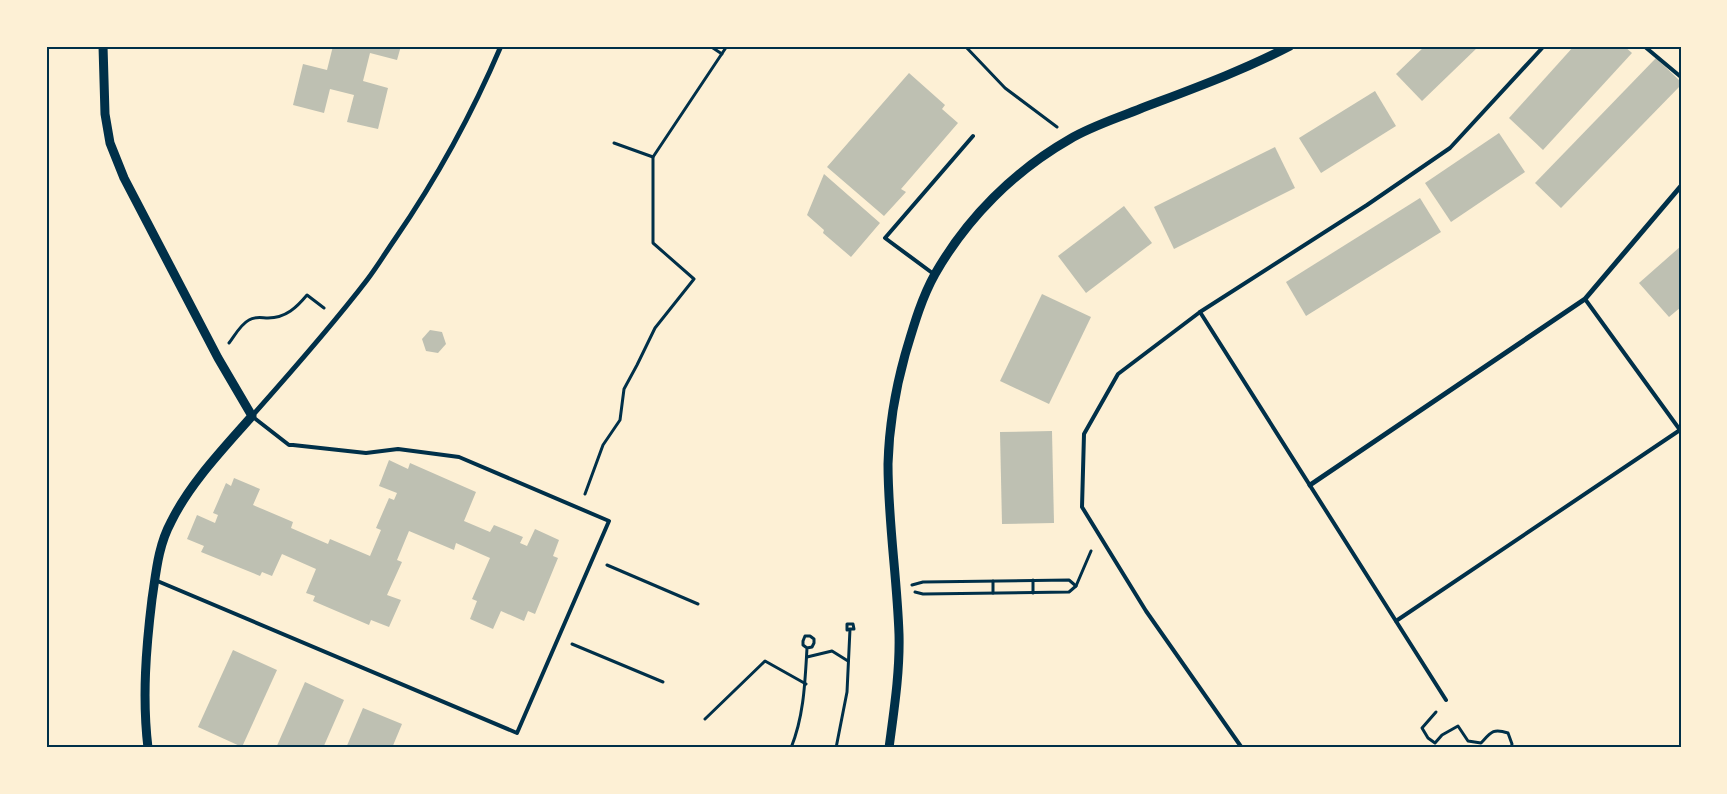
<svg xmlns="http://www.w3.org/2000/svg" width="1727" height="794" viewBox="0 0 1727 794" font-family="'Source Sans 3',sans-serif">
  <style>
    .building { fill: #bec0b2 }
    .lines { fill: none; stroke-linecap: round; stroke-linejoin: round }
    .path { stroke: #003049; stroke-width: 3 }
    .service { stroke: #003049; stroke-width: 4 }
    .minor { stroke: #003049; stroke-width: 5 }
    .tertiary { stroke: #003049; stroke-width: 9 }
    .neatline { fill: none; stroke: #003049; stroke-width: 2 }
  </style>
  <rect width="100%" height="100%" fill="#fdf0d5"/>
  <g class="building">
    <path d="M333,46H401L397,60L370,53L363,81L388,88L378,129L347,122L354,95L330,89L324,113L293,105L303,64L327,70Z"/>
    <path d="M1425,46H1479L1422,101L1396,74Z"/>
    <path d="M1574,46H1624L1632,53L1543,150L1509,118Z"/>
    <path d="M1656,58L1681,82V85L1561,208L1535,183Z"/>
    <path d="M909,73L945,105L942,109L958,123L901,189L906,192L884,216L827,167Z"/>
    <path d="M1375,91L1396,126L1321,173L1299,138Z"/>
    <path d="M1499,133L1525,172L1451,222L1425,183Z"/>
    <path d="M1275,147L1295,188L1174,249L1154,207Z"/>
    <path d="M824,174L880,223L851,257L823,233L824,230L807,215Z"/>
    <path d="M1420,198L1441,232L1306,316L1286,282Z"/>
    <path d="M1124,206L1152,243L1086,293L1058,256Z"/>
    <path d="M1681,246V307L1669,317L1639,283Z"/>
    <path d="M1042,294L1091,317L1049,404L1000,381Z"/>
    <path d="M430,330L442,332L446,344L438,353L426,351L422,339Z"/>
    <path d="M1052,431L1054,523L1002,524L1000,432Z"/>
    <path d="M389,460L408,469L410,463L476,492L464,521L490,532L494,525L523,537L520,543L527,546L535,529L559,540L553,556L558,558L535,614L528,611L524,621L501,611L493,629L470,619L477,601L472,599L490,558L456,543L454,550L409,531L397,560L402,562L387,595L401,600L389,627L371,620L369,625L313,601L315,596L306,593L316,569L282,554L272,576L262,572L260,576L201,552L204,546L187,539L197,515L215,523L218,515L213,513L226,483L231,486L234,478L260,489L253,505L293,522L291,528L328,544L330,539L370,556L381,530L376,528L389,498L394,500L397,493L379,486Z"/>
    <path d="M233,650L277,670L242,747L198,727Z"/>
    <path d="M305,682L344,700L323,748H276Z"/>
    <path d="M363,708L402,724L392,748H346Z"/>
  </g>
  <g class="lines">
    <g class="path">
      <path d="M710,46L722,54"/>
      <path d="M965,46L1005,88L1057,127"/>
      <path d="M614,143L653,157"/>
      <path d="M229,343C235,335 241,324 249,320C255,316 262,318 268,318C286,318 297,307 307,295L324,308"/>
      <path d="M585,494L603,445L620,420L624,389L637,365L655,328L694,279L653,243V157L727,46"/>
      <path d="M607,565L698,604"/>
      <path d="M1033,580V593"/>
      <path d="M993,581V593"/>
      <path d="M912,585L923,582L1069,580L1076,586"/>
      <path d="M915,592L923,594L1069,592L1076,586L1091,551"/>
      <path d="M572,644L663,682"/>
      <path d="M807,657L832,651L848,661"/>
      <path d="M1436,712L1422,728L1428,738L1435,743L1442,735L1458,726L1468,741L1481,743C1491,732 1493,728 1508,733L1512,744L1511,748"/>
      <path d="M705,719L765,661L806,684"/>
      <path d="M791,748C804,716 805,682 807,648L803,645V641L805,636H810L814,639V643L812,647L807,648"/>
      <path d="M836,748L847,692L850,629H854L853,624H847V630L850,629"/>
    </g>
    <g class="service">
      <path d="M1644,46L1681,77"/>
      <path d="M935,275L885,238L973,136"/>
      <path d="M1200,312L1446,700"/>
      <path d="M155,580L517,733L609,521L459,457L398,449L366,453L293,445H289L253,417"/>
      <path d="M1396,621L1680,430L1585,299"/>
      <path d="M1242,748L1146,611L1082,507L1084,434L1118,374L1200,312L1367,205L1450,148L1544,46"/>
    </g>
    <g class="minor">
      <path d="M252,416C292,371 331,327 367,280C377,267 386,252 395,239C437,178 472,114 501,46"/>
      <path d="M1310,485L1585,299L1681,186"/>
    </g>
    <g class="tertiary">
      <path d="M103,46L105,114L110,143L124,178L218,358L252,416C224,448 190,483 171,522C158,546 156,573 152,599C146,648 142,698 148,748"/>
      <path d="M889,748C894,710 900,672 899,634C897,577 888,521 888,464C889,427 895,391 905,355C913,328 921,299 935,274C967,218 1014,171 1070,139C1092,126 1118,118 1142,108C1192,89 1242,71 1290,46"/>
    </g>
  </g>
  <rect width="1727" height="794" fill="none" stroke="#fdf0d5" stroke-width="95"/>
  <rect x="48" y="48" width="1632" height="698" class="neatline"/>
</svg>
